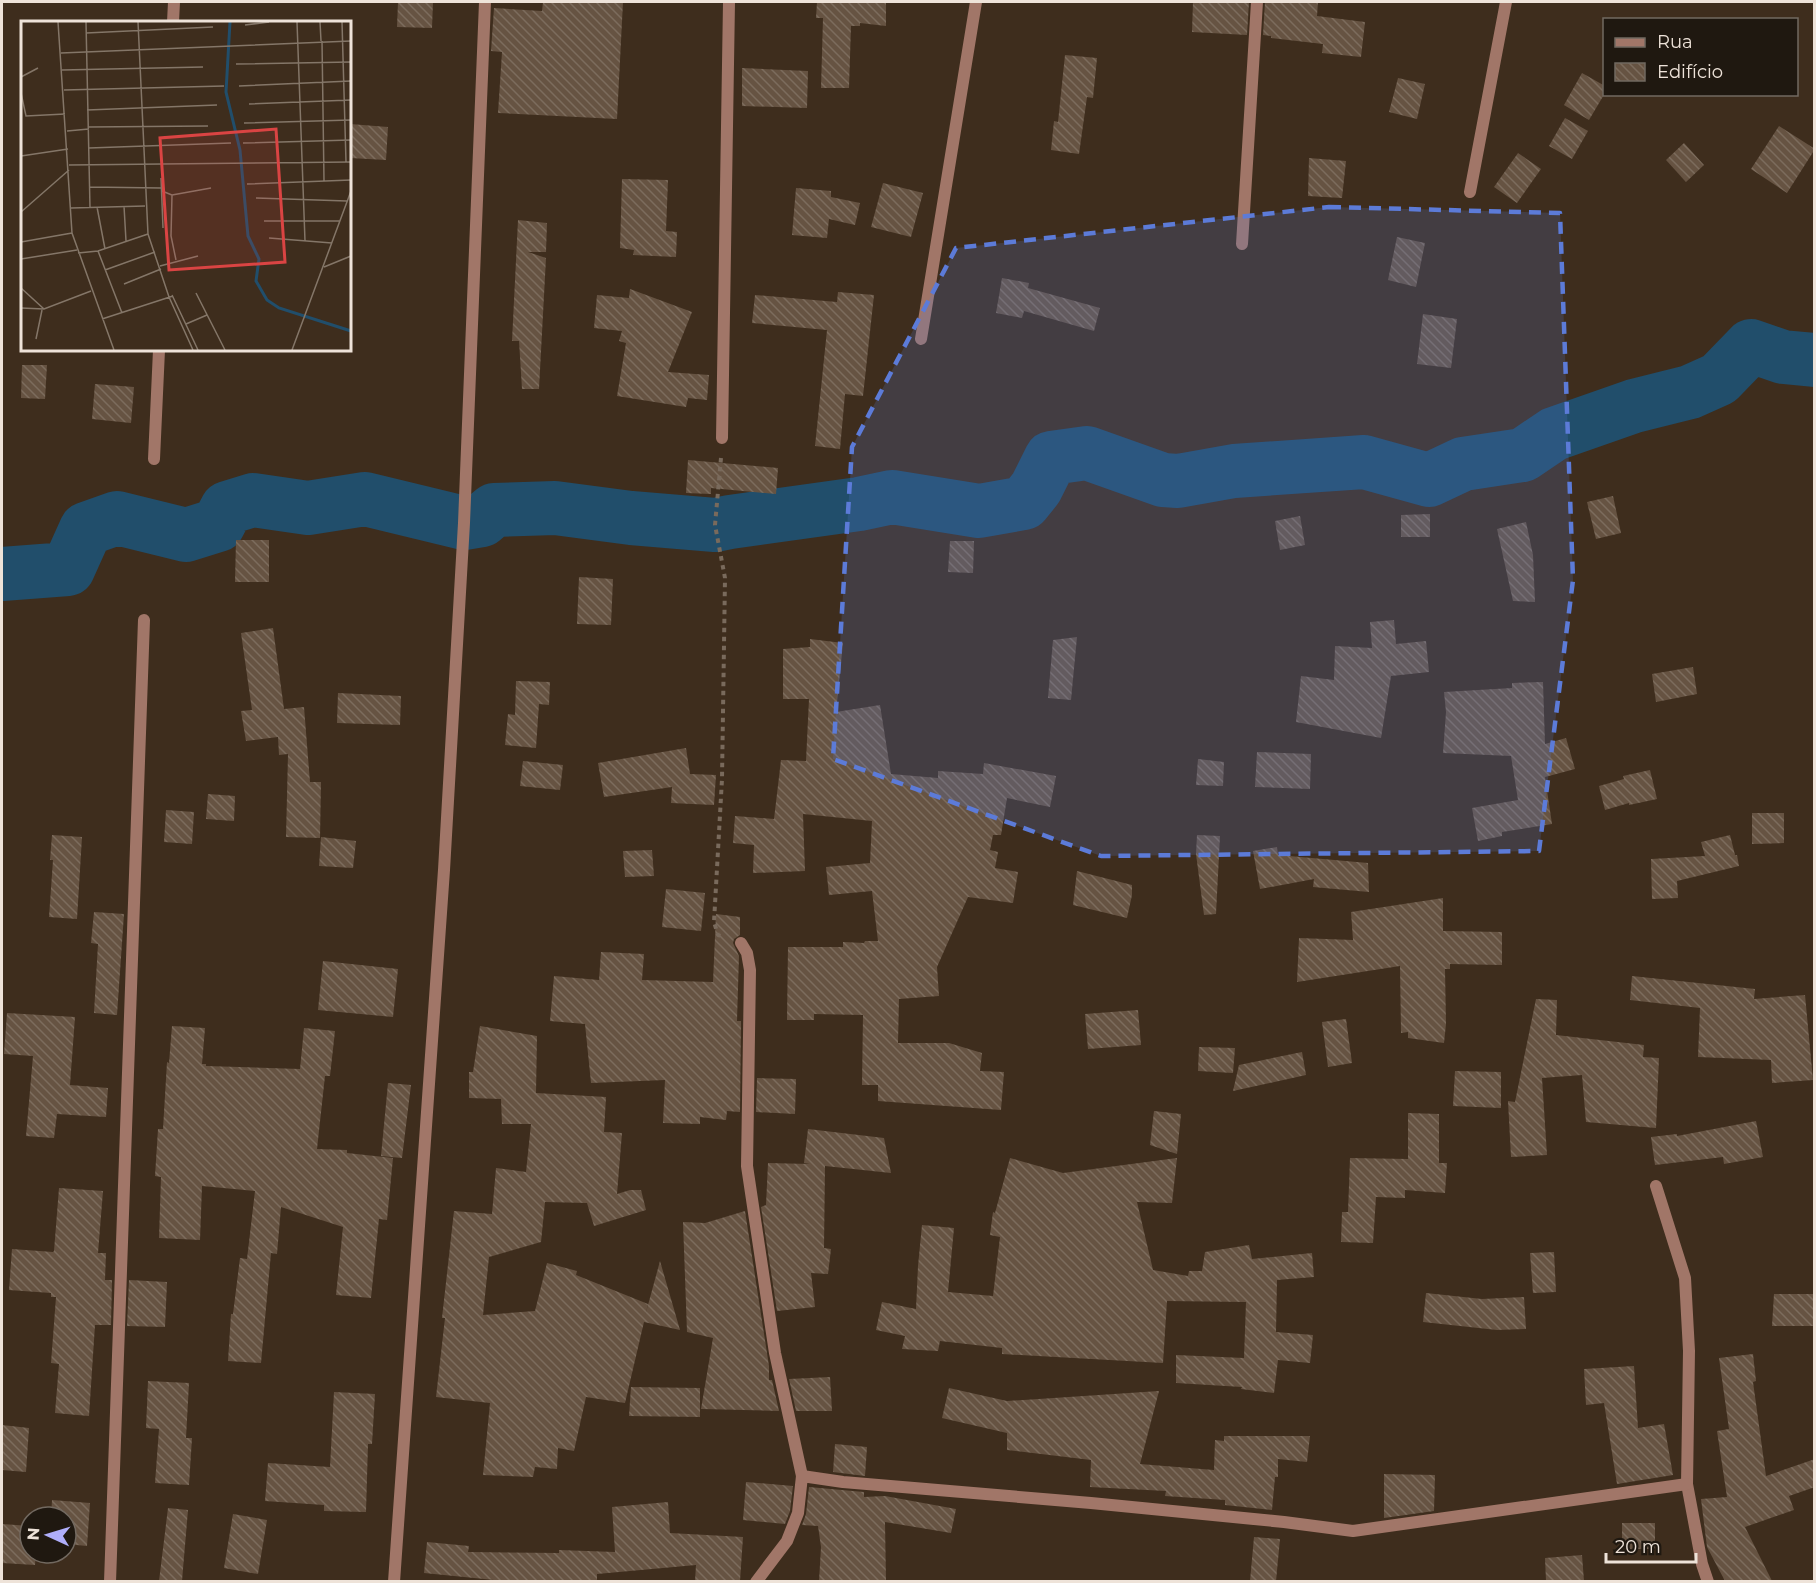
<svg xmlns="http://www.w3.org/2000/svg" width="1816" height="1583" viewBox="0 0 1816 1583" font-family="Montserrat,sans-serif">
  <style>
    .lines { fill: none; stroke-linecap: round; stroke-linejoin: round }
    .river { stroke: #214e6b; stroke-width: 54 }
    .building { fill: url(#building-back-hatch) }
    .path { stroke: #796a5c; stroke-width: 4; stroke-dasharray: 4.5 4.5; stroke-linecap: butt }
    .street { stroke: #a17668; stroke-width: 12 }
    .marked { fill: #5c7bd8; fill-opacity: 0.2; stroke: #5c7bd8; stroke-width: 4.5; stroke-dasharray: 12 8; stroke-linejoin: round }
    .inset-river { fill: none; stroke: #214e6b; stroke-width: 3 }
    .inset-road { fill: none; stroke: #847668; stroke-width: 1.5 }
    .view { fill: #da4443; fill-opacity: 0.15; stroke: #da4443; stroke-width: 3 }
    .inset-edge { fill: none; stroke: #eee3d9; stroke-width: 3 }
  </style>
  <defs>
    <pattern id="building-back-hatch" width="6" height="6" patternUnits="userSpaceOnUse" patternTransform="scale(1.5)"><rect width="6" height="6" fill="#665342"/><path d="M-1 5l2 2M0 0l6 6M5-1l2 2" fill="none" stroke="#7c6c5d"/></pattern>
  </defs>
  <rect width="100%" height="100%" fill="#3e2d1d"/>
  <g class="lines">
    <path class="river" d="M2,574L68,569L86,529L117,518L186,535L218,525L227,508L253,500L308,508L365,499L464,523L482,520L494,510L555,508L631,518L715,525L730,522L859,504L892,497L979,511L1024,503L1036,488L1051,458L1087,453L1163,480L1178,481L1234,471L1364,462L1429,480L1463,464L1523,455L1554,434L1634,406L1690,392L1719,379L1751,346L1783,357L1814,360"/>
  </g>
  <g class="building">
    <path d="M398,2H433L432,28L397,27Z"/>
    <path d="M543,2H623L617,119L498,113L502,52L491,51L494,8L542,11Z"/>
    <path d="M817,2H886V26L860,23V26H851L849,88H821L823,18H816Z"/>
    <path d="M1193,2H1249L1247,35L1192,32Z"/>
    <path d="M1265,2H1318L1317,16L1365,22L1361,57L1322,53L1323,44L1271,38V36L1263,35Z"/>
    <path d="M1065,55L1097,58L1093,98L1087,97L1079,154L1051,150L1054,121L1058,122Z"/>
    <path d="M742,68L808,71L807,108L742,106Z"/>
    <path d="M1582,73L1605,86V93L1589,120L1564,105Z"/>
    <path d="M1398,78L1425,84L1417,119L1389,112Z"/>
    <path d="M1565,118L1588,131L1572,159L1549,146Z"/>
    <path d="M350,124L388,127L386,160L350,158Z"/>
    <path d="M1779,126L1815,149L1787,193L1751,169Z"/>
    <path d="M1684,143L1704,165L1686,182L1666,160Z"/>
    <path d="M1518,153L1541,169L1517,203L1494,187Z"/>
    <path d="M1309,158L1346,161L1342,198L1308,196Z"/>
    <path d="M622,179L668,180L666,231L677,232L676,257L633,255L634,250L620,248Z"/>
    <path d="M883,183L923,193L911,237L871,227Z"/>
    <path d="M796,188L831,191V197L860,203L855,225L829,219L827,238L792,235Z"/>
    <path d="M518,220L547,223L546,252H528L546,258L539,389H522L519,341H512Z"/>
    <path d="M1397,237L1425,243L1416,287L1388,280Z"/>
    <path d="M1002,278L1029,283L1028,288L1100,308L1094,331L1024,311L1022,318L996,313Z"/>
    <path d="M630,289L692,312L668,372L709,375L707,400L688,398L686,407L617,396L626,343L619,341L622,331L594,328L597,295L629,298Z"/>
    <path d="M838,292L874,295L863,396L845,394L840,449L815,446L827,330L752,323L755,295L837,302Z"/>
    <path d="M1423,314L1457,319L1451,368L1417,364Z"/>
    <path d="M22,365H47L45,399L21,398Z"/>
    <path d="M95,384L134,387L131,423L92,419Z"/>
    <path d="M688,460L778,468L776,494L711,488V494L686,493Z"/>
    <path d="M1613,496L1621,533L1596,539L1587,502Z"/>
    <path d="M1430,514V537H1401V515Z"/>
    <path d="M1300,516L1305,545L1280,550L1275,521Z"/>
    <path d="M1526,522L1533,555L1535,602L1513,601L1497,529Z"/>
    <path d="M236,540H269V582H235Z"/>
    <path d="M950,541H974L973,573L948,572Z"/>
    <path d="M579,577L613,579L611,625L577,624Z"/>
    <path d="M1394,620L1396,644L1426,641L1429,672L1391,676L1381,738L1296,722L1301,676L1334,680L1335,646L1372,648L1370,622Z"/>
    <path d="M273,628L284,709L304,707L310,782H321L320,838L286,837L288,754L279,755L278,737L246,741L241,711L252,710L241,633Z"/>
    <path d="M1077,637L1071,700L1048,698L1053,640Z"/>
    <path d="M810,639L843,643L836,712L880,705L891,774L938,778V771L983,774L984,763L1056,776L1050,807L1007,798L1001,835H993L990,850L998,852L995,868L1018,872L1013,903L968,897L937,967L939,996L899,999L898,1043H949L982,1053L980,1071L1004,1072L1001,1110L878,1101V1085H862L863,1015L814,1014V1020H787L788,947H843V942L864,943L865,941H878L872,891L829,895L826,867L870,863L872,821L803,814L805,871L753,873L754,845L733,843L735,816L774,819L781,760L806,761L809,699H783V649L810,647Z"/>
    <path d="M1693,667L1697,694L1656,702L1652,674Z"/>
    <path d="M516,681L550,682L549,705L539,704L536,748L505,745L508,714L515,715Z"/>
    <path d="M1543,682L1545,744L1566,738L1575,769L1545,777L1552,824L1502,832V836L1478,841L1472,808L1518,800L1511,756L1443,753L1446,712L1444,692L1512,688V683Z"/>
    <path d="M338,693L401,696L400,725L337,723Z"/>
    <path d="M686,748L690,774L716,775L714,805L671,803L672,787L604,797L598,763Z"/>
    <path d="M1257,752L1311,754L1310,789L1255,787Z"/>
    <path d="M1198,759L1224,762L1223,786L1196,785Z"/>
    <path d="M523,761L563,765L560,790L520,786Z"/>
    <path d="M1650,770L1657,799L1629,805V803L1605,810L1599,786L1624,779L1623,776Z"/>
    <path d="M208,794L235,796L234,821L206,819Z"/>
    <path d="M166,810L194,812L192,844L164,842Z"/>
    <path d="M1752,813H1784V843L1752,844Z"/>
    <path d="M52,835L82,837L77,919L49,917L53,860H50Z"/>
    <path d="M1197,835L1220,836L1216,914L1204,915L1196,854Z"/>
    <path d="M1730,835L1735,855H1737L1739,866L1677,881L1678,898L1652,899L1651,859L1705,856L1701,842Z"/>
    <path d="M321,837L356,841L353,868L319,866Z"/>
    <path d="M1277,847L1278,855L1368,863L1369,892L1313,887L1314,879L1260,889L1253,851Z"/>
    <path d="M652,850L654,876L625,877L623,851Z"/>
    <path d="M1077,871L1132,885V895L1127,918L1073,905Z"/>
    <path d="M666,889L705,893L701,931L662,927Z"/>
    <path d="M1443,898V931L1502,932V965L1450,964V969H1445L1446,1024L1444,1043L1408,1038V1032L1401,1033L1400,966L1297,982L1299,938L1353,940L1351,912Z"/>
    <path d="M94,912L124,914L117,1015L94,1013L98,944L91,943Z"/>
    <path d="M716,914L740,917V935L734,939L733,943L739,956L737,1021H741L740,1112L727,1111L726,1120L700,1117V1124L663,1123L665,1080L591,1083L585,1024L550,1021L554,976L599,980L601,952L644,954L642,980L713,982Z"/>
    <path d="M323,961L398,969L393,1017L318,1010Z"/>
    <path d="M1632,976L1755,989L1754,999L1805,995L1813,1080L1772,1083L1771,1060L1698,1057L1700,1008L1630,1000Z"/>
    <path d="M1536,999L1557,1000L1556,1035L1644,1045L1643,1057L1659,1058L1656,1128L1586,1122L1582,1075L1542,1078L1547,1155L1511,1157L1508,1101L1515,1102Z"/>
    <path d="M1138,1010L1141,1045L1088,1049L1085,1014Z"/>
    <path d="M7,1013L75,1017L70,1085L108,1088L106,1117L57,1114L54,1138L26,1136L33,1056L4,1054Z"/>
    <path d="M1346,1019L1352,1063L1328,1067L1322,1022Z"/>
    <path d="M172,1026L205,1028L202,1064H206V1066L300,1069L304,1028L335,1031L330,1076H325L317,1149L347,1150V1153L393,1158L387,1220L379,1219L371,1298L336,1295L343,1227L281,1207L277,1254L271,1253L261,1363L228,1361L231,1314H233L240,1258L247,1259L255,1191L202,1186L200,1240L159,1238L161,1177L155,1176L158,1129H163L167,1062L169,1063Z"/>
    <path d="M480,1026L537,1036L536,1093L606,1097L604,1132L622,1133L617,1194L630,1190H641L646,1210L594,1226L587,1203L545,1202L541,1242L489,1257L483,1315L535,1311L547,1263L577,1271L576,1275L648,1304L645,1316L660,1261L680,1330L644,1322L625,1403L586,1397L574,1451L558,1448L557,1469L535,1467L533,1477L483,1475L490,1403L436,1397L445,1318H442L454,1211L492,1214L496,1168L526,1172L531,1124H502L501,1099L469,1098V1072H473Z"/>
    <path d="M1199,1047L1235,1048L1233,1073L1198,1071Z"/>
    <path d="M1302,1052L1306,1075L1233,1091L1239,1065Z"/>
    <path d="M1455,1071L1501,1072V1108L1453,1106Z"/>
    <path d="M757,1078L796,1079L795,1114L756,1112Z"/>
    <path d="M388,1083L411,1085L402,1158L381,1156Z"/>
    <path d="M1154,1111L1181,1114L1177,1154L1150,1145Z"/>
    <path d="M1408,1113L1439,1114V1163H1447L1445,1193L1405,1190V1198L1376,1197L1373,1243L1341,1242L1342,1212H1348L1350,1158L1408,1159Z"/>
    <path d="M1756,1121L1763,1157L1724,1164L1723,1157L1655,1165L1651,1137L1677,1134V1136Z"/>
    <path d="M808,1129L884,1138L891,1173L825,1166L824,1248L831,1249L828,1274L811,1273L815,1307L777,1311L761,1207L766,1205L768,1163L810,1164L804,1163Z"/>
    <path d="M1010,1158L1063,1173L1177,1158L1172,1203L1137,1202L1153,1270L1188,1276L1189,1271H1202L1205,1252L1249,1245L1252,1259L1312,1253L1314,1277L1277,1280L1276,1332L1313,1335L1310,1363L1278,1360L1274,1393L1241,1389L1242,1387L1176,1383V1355L1244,1358L1246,1302L1167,1301L1163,1363L1002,1354V1348L940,1341L938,1351L902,1349L905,1336L876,1330L882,1302L916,1309L918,1266L922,1225L954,1228L948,1292L993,1296L1000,1237L990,1235L993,1212L995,1213Z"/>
    <path d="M59,1188L103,1191L98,1253H106L105,1280H112L111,1325H95L89,1416L55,1413L59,1364L51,1363L56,1297H51V1293L9,1290L12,1249L53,1252L54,1251Z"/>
    <path d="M745,1211L769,1366V1380H772L779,1411L701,1409L713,1338L687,1332L683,1222L705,1223Z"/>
    <path d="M1554,1252L1556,1292L1533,1293L1530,1253Z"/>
    <path d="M129,1280L167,1282L165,1327L127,1326Z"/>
    <path d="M1426,1293L1482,1299L1524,1297L1526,1329L1497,1330L1423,1322Z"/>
    <path d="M1774,1294H1815V1326H1772Z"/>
    <path d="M1753,1354L1756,1381L1753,1382L1766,1476L1815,1459V1487L1789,1496L1794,1510L1745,1527L1772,1581H1725L1707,1547L1701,1499L1727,1497L1717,1431L1729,1429L1719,1358Z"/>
    <path d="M1634,1366L1638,1428L1664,1424L1673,1475L1617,1484L1604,1403L1586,1405L1584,1369Z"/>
    <path d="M830,1377L832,1411H796L789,1379Z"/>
    <path d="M148,1381L189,1383L186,1438H192L189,1485L155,1483L159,1429L146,1428Z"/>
    <path d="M631,1387L700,1388V1417L629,1416Z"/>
    <path d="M949,1388L1007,1401L1159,1391L1140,1464L1214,1470L1215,1440L1224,1441V1436H1310L1307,1462L1278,1459V1477H1275L1272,1510L1225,1505V1500L1165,1496L1166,1491L1090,1487L1091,1460L1007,1450V1433L942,1418Z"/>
    <path d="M334,1392L375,1394L372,1444H368L366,1512L324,1511V1505L265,1501L268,1463L330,1467Z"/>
    <path d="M2,1425L29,1428L26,1472L2,1470Z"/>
    <path d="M835,1444L867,1447L865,1476L833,1472Z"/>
    <path d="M1384,1474L1435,1475L1434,1511L1384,1518Z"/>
    <path d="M746,1482L793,1486L790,1511L785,1524L743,1520Z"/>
    <path d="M809,1487L864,1492V1497L885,1496L956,1509L951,1533L885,1522L886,1581H819L821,1547L818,1526L802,1525L806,1514Z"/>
    <path d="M52,1500L90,1503L87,1546L66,1544V1517H51Z"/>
    <path d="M668,1502L670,1533L743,1537L740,1581H695L696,1565L597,1574V1581H504L424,1573L427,1542L469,1546L468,1552L559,1553V1550L615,1552L612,1507Z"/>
    <path d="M168,1508L188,1510L182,1581H159Z"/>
    <path d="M233,1514L267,1520L258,1574L224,1568Z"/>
    <rect x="1622" y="1523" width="33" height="26"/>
    <path d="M2,1524L30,1526V1553H36L35,1565L2,1563Z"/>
    <path d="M1254,1537L1280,1539L1276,1581H1250Z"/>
    <path d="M1582,1555L1584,1581H1546L1545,1558Z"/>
  </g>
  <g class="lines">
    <path class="path" d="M721,458L715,525L725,578L722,779L714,922L718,935L723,937"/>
    <g class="street">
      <path d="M173,22L174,2"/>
      <path d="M1470,192L1506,2"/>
      <path d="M1242,244L1257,2"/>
      <path d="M921,339L976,2"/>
      <path d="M722,438L729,2"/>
      <path d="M154,459L159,350"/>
      <path d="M741,943L747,953L750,970L747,1166L775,1353L802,1476"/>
      <path d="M1656,1186L1685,1278L1689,1351L1687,1484L1702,1564L1708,1582"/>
      <path d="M110,1582L144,620"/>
      <path d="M394,1582L444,870L464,523L485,2"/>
      <path d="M756,1582L787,1541L798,1513L802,1476L843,1482L1091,1503L1284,1522L1353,1531L1687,1484"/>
    </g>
  </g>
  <path class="marked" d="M1329,207L1560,213L1573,580L1539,851L1101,856L833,759L852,447L956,248Z"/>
  <g transform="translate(21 21)">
    <rect width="330" height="330" fill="#3e2d1d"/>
    <path class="inset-river" d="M209,1L205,71L219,129L227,215L238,238L235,260L246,279L258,287L330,310"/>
    <path class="inset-road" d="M37,1L51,212L93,329M65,1L69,187M117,1L127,213L148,276L172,329M276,1L284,220M299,1L300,20M321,1L325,141M224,4L248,1M65,12L192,6M301,20L303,160M40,32L330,20M215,43L330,41M41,49L182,46M0,56L17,47M218,65L330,60M43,69L203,65M0,72L5,95L44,93M228,83L330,79M66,89L196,84M223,102L330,99M67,106L187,105M46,110L68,108M222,122L330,119M68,127L210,122M0,135L47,128M48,144L330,141M140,157L142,207M226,163L330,159M68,166L140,167M141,170L151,174L150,215L155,239M151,174L190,167M235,177L326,180M103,185L105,220M76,186L84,228M50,187L124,185M0,191L48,149M243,200H319M248,217L311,222M0,221L51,212M77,230L101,292M57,232L77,230L127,213M0,238L56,229M139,245L177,235M303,246L330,235M84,249L134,231M103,263L140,248M0,267L23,288M175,272L204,329M151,274L177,329M0,287L23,288L70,270M81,298L152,275M165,303L186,294M15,318L21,289M271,329L330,170"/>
    <path class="view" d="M255,108L264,241L148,249L139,117Z"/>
    <rect width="330" height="330" class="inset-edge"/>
  </g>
  <rect width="1816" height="1583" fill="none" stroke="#eee3d9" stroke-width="6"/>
  <rect x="1603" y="18" width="195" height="78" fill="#1f1810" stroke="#726960" stroke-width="1.5"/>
  <rect x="1615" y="38" width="30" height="9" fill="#a17668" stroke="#726960" stroke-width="1.5"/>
  <text x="1657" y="48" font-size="18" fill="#eee3d9">Rua</text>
  <rect x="1615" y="63" width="30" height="18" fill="url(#building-back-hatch)" stroke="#726960" stroke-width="1.5"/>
  <text x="1657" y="78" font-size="18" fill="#eee3d9">Edifício</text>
  <g transform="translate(48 1535) rotate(274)"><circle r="28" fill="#1f1810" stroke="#726960" stroke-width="1.5"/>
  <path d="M0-4.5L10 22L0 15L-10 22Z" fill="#afaefa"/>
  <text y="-9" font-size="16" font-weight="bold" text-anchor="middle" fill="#eee3d9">N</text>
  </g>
  <path d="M1606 1553v9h90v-9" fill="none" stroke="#eee3d9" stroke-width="3"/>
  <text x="1615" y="1553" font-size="18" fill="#eee3d9" stroke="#1f1810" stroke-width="4.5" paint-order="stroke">20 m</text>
</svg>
